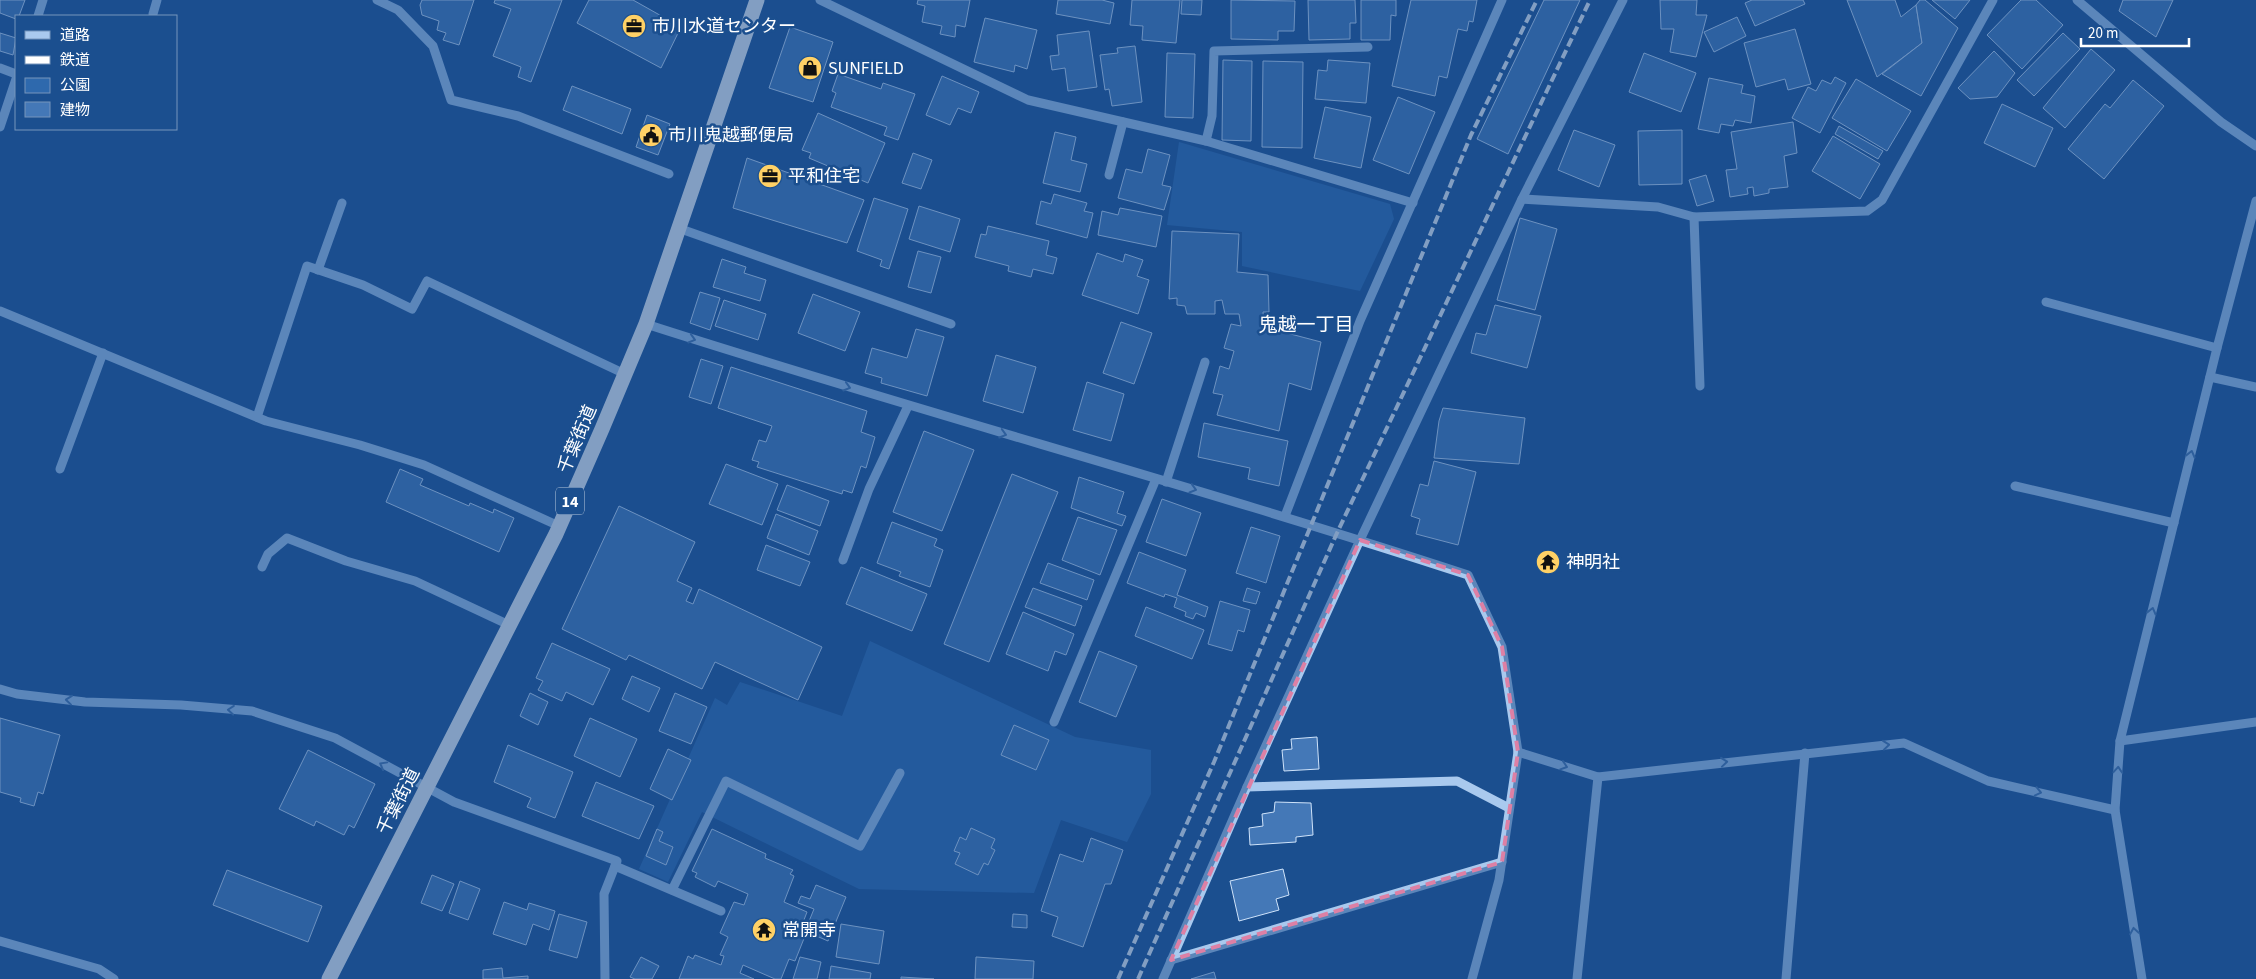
<svg xmlns="http://www.w3.org/2000/svg" width="2256" height="979" viewBox="0 0 2256 979" font-family="'Source Sans 3','Noto Sans JP',sans-serif">
  <style>
    .green { fill: #2e69ad }
    .building { fill: #4478b7; stroke: #cfe3fa }
    .lines { fill: none; stroke-linecap: round; stroke-linejoin: round }
    .minor { stroke: #a9c9ee; stroke-width: 9 }
    .highway { stroke: #fff; stroke-width: 15 }
    .rail { stroke: #fff; stroke-width: 4; stroke-dasharray: 9 4; stroke-linecap: butt }
    .oneway { stroke: #4674ac }
    .marked { fill: none; stroke: #dd80a5; stroke-width: 4; stroke-dasharray: 10 6; stroke-linejoin: round }
    .labels { text-anchor: middle; stroke-width: 5; stroke-linejoin: round; paint-order: stroke }
    .shield { fill: #1b4f8f; stroke: #bbcadd; stroke-width: 1 }
    .shield-label { font-size: 16px; font-weight: bold; fill: #fff }
    .poi-label { font-size: 18px; fill: #fff; stroke: #1b4f8f; text-anchor: start }
    .street-label { font-size: 18px; fill: #fff; stroke: #1b4f8f }
    .neighbourhood-label { font-size: 19px; fill: #fff; stroke: #1b4f8f }
  </style>
  <rect width="100%" height="100%" fill="#1b4f8f"/>
  <g class="green">
    <path d="M1179,142L1390,204L1394,219L1360,291L1242,266V232L1167,225Z"/>
    <path d="M870,641L1075,737L1151,750V794L1127,842L1061,820L1034,893L859,889L702,812L668,882L639,869L715,698L727,705L740,682L842,716Z"/>
  </g>
  <g class="building">
    <path d="M0,0H25L19,16H16V19L0,13Z"/>
    <path d="M422,0H474L459,45L443,40L446,33L437,30L439,21L422,15L420,5Z"/>
    <path d="M495,0H562L531,82L518,77L521,67L493,56L511,9L494,3Z"/>
    <path d="M589,0H633L681,27L661,68L577,23Z"/>
    <path d="M918,0H970L965,27L956,25L955,37L940,34L942,26L922,22L925,6L917,4Z"/>
    <path d="M1058,0H1102L1114,3L1110,24L1056,14Z"/>
    <path d="M1132,0H1180L1176,43L1142,40L1143,26L1130,25Z"/>
    <path d="M1182,0H1202L1201,15L1181,14Z"/>
    <path d="M1231,0L1295,1L1294,31H1278V40L1231,39Z"/>
    <path d="M1308,0H1355L1356,23H1350V39L1309,40Z"/>
    <path d="M1361,0H1396V16L1391,15L1390,40H1361Z"/>
    <path d="M1411,0H1477L1473,22L1469,21L1467,31L1458,29L1447,78L1439,76L1435,96L1392,86Z"/>
    <path d="M1544,0H1580L1508,154L1477,139Z"/>
    <path d="M1660,0H1697L1696,15H1707L1696,57L1670,52L1674,29H1661Z"/>
    <path d="M1752,0H1803L1805,4L1755,26L1745,3Z"/>
    <path d="M1847,0H1895L1901,17L1916,5L1922,43L1877,77Z"/>
    <path d="M1920,0H1925L1958,28L1921,96L1882,74L1922,43L1916,5Z"/>
    <path d="M1932,0H1970L1955,19Z"/>
    <path d="M2021,0H2036L2063,25L2022,69L1987,35Z"/>
    <path d="M2123,0H2173L2156,37L2119,11Z"/>
    <path d="M1737,17L1746,36L1714,52L1704,32Z"/>
    <path d="M985,18L1037,30L1027,69L1015,65L1014,72L974,62Z"/>
    <path d="M790,27L833,42L813,102L769,88Z"/>
    <path d="M1795,29L1811,84L1788,90L1785,79L1756,87L1744,43Z"/>
    <path d="M1089,31L1097,87L1068,91L1065,68L1052,70L1050,56L1059,55L1057,35Z"/>
    <path d="M0,33L16,38L13,55L0,51Z"/>
    <path d="M2063,33L2080,49L2034,96L2017,80Z"/>
    <path d="M1135,46L1142,102L1112,106L1109,89L1105,90L1100,55L1118,53L1117,48Z"/>
    <path d="M2091,49L2115,70L2065,128L2043,108Z"/>
    <path d="M1994,51L2015,73L1997,97L1970,99L1958,88Z"/>
    <path d="M1167,53L1195,54L1193,118L1165,117Z"/>
    <path d="M1644,53L1696,73L1681,112L1629,92Z"/>
    <path d="M1223,60L1252,61L1251,141L1222,140Z"/>
    <path d="M1328,60L1370,63L1366,103L1315,99L1318,70L1327,71Z"/>
    <path d="M1263,61L1303,62L1302,148L1262,147Z"/>
    <path d="M838,74L881,89L883,83L915,94L898,140L884,135L887,127L831,107L836,93L832,91Z"/>
    <path d="M942,76L979,92L971,113L958,108L950,125L926,115Z"/>
    <path d="M1835,77L1846,83L1820,133L1792,118L1808,87L1816,91L1822,80L1831,84Z"/>
    <path d="M1709,78L1743,85L1741,93L1755,96L1751,123L1735,120L1733,126L1721,124L1719,133L1698,129Z"/>
    <path d="M1856,79L1911,111L1887,151L1832,118Z"/>
    <path d="M2133,80L2164,106L2104,179L2068,149L2105,104L2110,108Z"/>
    <path d="M572,86L631,109L622,134L563,110Z"/>
    <path d="M1398,97L1435,112L1409,174L1373,160Z"/>
    <path d="M2002,104L2053,128L2035,167L1984,143Z"/>
    <path d="M1325,107L1371,117L1361,168L1314,158Z"/>
    <path d="M818,113L885,143L868,183L809,158L811,153L802,150Z"/>
    <path d="M647,115L670,124L658,155L636,147Z"/>
    <path d="M1793,122L1797,153L1784,156L1788,187L1769,189V193L1754,196L1753,187L1747,188L1748,194L1730,197L1726,170L1737,169L1731,132Z"/>
    <path d="M1839,126L1883,151L1878,159L1835,134Z"/>
    <path d="M1574,130L1615,145L1599,187L1558,170Z"/>
    <path d="M1682,130V184L1639,185L1638,131Z"/>
    <path d="M1055,132L1076,137L1071,160L1087,164L1080,192L1043,183Z"/>
    <path d="M1833,136L1880,164L1860,199L1812,171Z"/>
    <path d="M1148,149L1170,155L1162,185L1171,187L1164,210L1118,198L1126,169L1142,173Z"/>
    <path d="M913,153L932,160L921,189L902,183Z"/>
    <path d="M747,158L864,200L847,243L733,208Z"/>
    <path d="M1706,175L1714,201L1697,206L1689,180Z"/>
    <path d="M1054,194L1087,203L1084,211L1093,213L1087,238L1036,224L1041,201L1051,204Z"/>
    <path d="M874,198L908,209L889,269L880,266L882,260L857,251Z"/>
    <path d="M919,206L960,219L950,252L909,239Z"/>
    <path d="M1120,208L1162,216L1156,247L1098,235L1102,211L1118,215Z"/>
    <path d="M1520,218L1557,229L1535,310L1497,300Z"/>
    <path d="M988,226L1049,241L1046,255L1057,258L1053,274L1033,269L1031,277L1008,271L1009,266L975,257L981,234L986,235Z"/>
    <path d="M1172,231L1239,234L1237,272L1268,275L1269,312H1263L1264,327L1321,342L1311,390L1289,383L1279,431L1217,415L1223,395L1213,393L1220,366L1229,369L1234,351L1224,348L1231,324L1241,326L1239,314H1225L1222,300L1215,301V314H1187L1185,306L1177,305V298L1169,299Z"/>
    <path d="M918,251L941,257L931,293L908,287Z"/>
    <path d="M1097,253L1123,262L1125,254L1143,260L1137,276L1149,280L1138,314L1082,295Z"/>
    <path d="M722,259L746,267L744,273L766,280L760,301L713,287Z"/>
    <path d="M700,292L720,298L710,330L690,323Z"/>
    <path d="M813,294L860,312L845,351L798,333Z"/>
    <path d="M724,300L766,314L758,340L715,326Z"/>
    <path d="M1495,305L1541,316L1527,368L1471,353L1476,333L1486,335Z"/>
    <path d="M1121,322L1152,333L1134,384L1103,373Z"/>
    <path d="M916,329L944,337L927,396L881,383L882,378L865,373L872,348L907,358Z"/>
    <path d="M996,355L1036,367L1023,413L983,401Z"/>
    <path d="M701,359L723,366L711,404L689,397Z"/>
    <path d="M731,367L867,411L861,432L875,437L866,468L861,466L852,493L843,490L842,494L757,467L759,462L752,460L759,440L766,442L772,426L718,408Z"/>
    <path d="M1087,382L1124,394L1111,441L1073,430Z"/>
    <path d="M1443,408L1525,418L1519,464L1434,458L1439,421Z"/>
    <path d="M1204,423L1288,441L1279,486L1248,479L1250,468L1198,457Z"/>
    <path d="M924,431L974,450L942,531L893,512Z"/>
    <path d="M1434,461L1476,472L1458,545L1416,534L1420,519L1411,516L1420,484L1428,486Z"/>
    <path d="M726,464L778,484L762,525L709,504Z"/>
    <path d="M400,469L423,479L420,485L469,506L470,503L493,513L494,509L514,518L499,552L386,502Z"/>
    <path d="M1012,474L1058,492L989,662L944,644Z"/>
    <path d="M1079,477L1124,492L1117,513L1126,516L1122,526L1071,508Z"/>
    <path d="M787,485L829,501L820,526L777,510Z"/>
    <path d="M1162,499L1201,513L1186,556L1146,542Z"/>
    <path d="M619,506L695,542L677,581L692,588L686,601L693,604L699,589L822,647L798,700L715,662L702,689L629,655L626,660L562,629Z"/>
    <path d="M776,514L818,531L809,555L767,538Z"/>
    <path d="M1078,517L1117,530L1100,575L1062,560Z"/>
    <path d="M892,522L937,539L934,546L943,550L930,587L899,576L901,572L877,563Z"/>
    <path d="M1251,527L1280,536L1266,583L1236,573Z"/>
    <path d="M766,545L810,562L800,586L757,570Z"/>
    <path d="M1139,552L1186,570L1177,595L1208,607L1205,617L1196,613L1193,619L1185,616L1186,612L1174,607L1177,598L1165,594L1164,597L1127,583Z"/>
    <path d="M1048,563L1094,580L1087,600L1040,583Z"/>
    <path d="M861,567L927,594L912,631L846,604Z"/>
    <path d="M1033,588L1082,606L1075,626L1025,607Z"/>
    <path d="M1247,588L1260,592L1256,604L1243,601Z"/>
    <path d="M1220,601L1250,610L1244,632L1238,630L1232,651L1208,644Z"/>
    <path d="M1146,607L1204,630L1192,659L1135,636Z"/>
    <path d="M1023,612L1074,634L1066,655L1055,651L1048,671L1006,654Z"/>
    <path d="M552,643L610,669L593,705L566,692L562,701L538,690L543,681L536,678Z"/>
    <path d="M1099,651L1137,666L1116,717L1079,702Z"/>
    <path d="M632,676L660,688L649,712L622,699Z"/>
    <path d="M530,693L548,702L538,725L520,716Z"/>
    <path d="M675,693L707,707L691,744L659,731Z"/>
    <path d="M0,718L60,735L43,794L38,792L34,806L20,802L21,798L0,792Z"/>
    <path d="M590,718L637,739L620,777L574,756Z"/>
    <path d="M1014,725L1049,740L1036,770L1001,755Z"/>
    <path d="M1317,737L1319,769L1284,771L1282,750L1292,749L1291,739Z"/>
    <path d="M508,745L573,772L555,818L527,807L531,798L494,782Z"/>
    <path d="M668,749L691,760L672,800L650,789Z"/>
    <path d="M308,750L375,784L354,828L349,825L344,835L316,821L314,826L279,809Z"/>
    <path d="M596,782L654,806L639,839L582,816Z"/>
    <path d="M1275,802L1311,803L1313,835L1296,837V842L1250,845L1249,828L1263,826L1262,814L1274,812Z"/>
    <path d="M971,828L995,839L991,848L995,850L988,865L984,863L978,875L955,864L960,853L954,851L960,837L966,840Z"/>
    <path d="M657,829L663,832L659,841L673,847L666,865L646,856Z"/>
    <path d="M712,829L766,854L765,858L793,870L790,874L794,876L784,902L807,912L799,933L805,936L795,961L789,959L781,979H775L743,965L740,973L754,979H679L688,956L693,959L695,955L721,965L724,956L720,955L728,937L720,933L734,902L744,905L748,894L718,881L715,887L695,877L697,873L692,871Z"/>
    <path d="M1091,838L1123,850L1111,884H1105L1083,947L1052,936L1058,917L1041,911L1060,854L1083,862Z"/>
    <path d="M1283,869L1289,895L1276,899L1279,910L1239,921L1230,881Z"/>
    <path d="M227,870L322,906L308,942L213,905Z"/>
    <path d="M432,875L454,884L442,911L421,903Z"/>
    <path d="M460,881L480,889L468,920L449,913Z"/>
    <path d="M816,885L846,897L828,941L805,931L814,909L798,903L801,896L810,899Z"/>
    <path d="M504,902L527,910L529,903L555,911L549,930L533,924L526,945L493,934Z"/>
    <path d="M559,914L587,922L577,958L549,950Z"/>
    <path d="M1013,914L1027,915V928L1012,927Z"/>
    <path d="M841,924L884,931L879,964L836,957Z"/>
    <path d="M641,957L659,966L652,979H635L630,977Z"/>
    <path d="M800,957L821,962L817,979H793Z"/>
    <path d="M976,957L1034,961L1033,979H975Z"/>
    <path d="M831,966L871,973L870,979H829Z"/>
    <path d="M502,968L503,978L528,976V979H483V970Z"/>
    <path d="M1214,972L1216,979H1191Z"/>
    <path d="M901,977L934,979H901Z"/>
  </g>
  <g class="lines">
    <g class="minor">
      <path d="M377,0L398,10L433,46L451,100L518,116L669,174"/>
      <path d="M820,0L1028,100L1206,141L1413,203"/>
      <path d="M2077,0L2221,122L2256,146"/>
      <path d="M153,14L157,0"/>
      <path d="M38,16L43,0"/>
      <path d="M0,68L16,74"/>
      <path d="M0,127L16,79"/>
      <path d="M1206,141L1212,116L1214,51L1368,47"/>
      <path d="M1109,175L1123,122"/>
      <path d="M1522,199L1658,207L1694,217L1867,211L1882,200L1993,0"/>
      <path d="M1694,217L1700,386"/>
      <path d="M678,228L951,324"/>
      <path d="M318,270L342,203"/>
      <path d="M2046,302L2217,348"/>
      <path d="M0,311L266,421L360,445L424,465L559,526"/>
      <path d="M646,324C919,412 1196,486 1468,575L1502,647L1518,752L1499,880L1472,979"/>
      <path d="M2210,377L2256,387"/>
      <path d="M257,417L307,266L363,285L412,309L427,281L625,374"/>
      <path d="M60,469L103,353"/>
      <path d="M1166,482L1205,362"/>
      <path d="M2015,486L2174,523"/>
      <path d="M1285,516L1360,321L1502,0"/>
      <path d="M843,560L869,489L908,406"/>
      <path d="M262,567L268,554L287,538L346,561L415,581L509,625"/>
      <path d="M0,689L17,694L85,702L181,705L252,711L335,738L454,802L617,861L604,894L605,979"/>
      <path d="M1054,722L1156,479"/>
      <path d="M2120,741L2256,722"/>
      <path d="M1518,752L1598,777L1904,743L1988,781L2115,810"/>
      <path d="M1247,787L1457,781L1509,808"/>
      <path d="M615,866L721,911"/>
      <path d="M672,890L726,781L860,846L900,773"/>
      <path d="M0,941L99,969L114,979"/>
      <path d="M1171,960L1502,862"/>
      <path d="M1163,979L1247,787L1360,540L1522,199L1623,0"/>
      <path d="M1577,979L1598,777"/>
      <path d="M1786,979L1805,753"/>
      <path d="M2142,979L2115,810L2120,741L2217,348L2256,201"/>
    </g>
    <path class="highway" d="M329,979L556,534L602,429L646,324L757,0"/>
    <g class="rail">
      <path d="M1118,979L1214,762L1471,135L1537,0"/>
      <path d="M1138,979L1337,533L1590,0"/>
    </g>
  </g>
  <defs><path id="oneway-chevron" d="M-2-3.5L2.5 0L-2 3.5" fill="none" stroke-width="1.6" stroke-linecap="round" stroke-linejoin="round" transform="scale(1.25)"/></defs>
  <g class="oneway">
    <use href="#oneway-chevron" transform="translate(692 339) rotate(17)"/>
    <use href="#oneway-chevron" transform="translate(847 387) rotate(17)"/>
    <use href="#oneway-chevron" transform="translate(1003 434) rotate(16)"/>
    <use href="#oneway-chevron" transform="translate(2191 454) rotate(-76)"/>
    <use href="#oneway-chevron" transform="translate(1193 489) rotate(16)"/>
    <use href="#oneway-chevron" transform="translate(2152 611) rotate(-76)"/>
    <use href="#oneway-chevron" transform="translate(69 700) rotate(-174)"/>
    <use href="#oneway-chevron" transform="translate(231 710) rotate(-175)"/>
    <use href="#oneway-chevron" transform="translate(1886 745) rotate(-6)"/>
    <use href="#oneway-chevron" transform="translate(1724 762) rotate(-6)"/>
    <use href="#oneway-chevron" transform="translate(383 765) rotate(-151)"/>
    <use href="#oneway-chevron" transform="translate(1564 766) rotate(18)"/>
    <use href="#oneway-chevron" transform="translate(2118 770) rotate(-86)"/>
    <use href="#oneway-chevron" transform="translate(2038 792) rotate(13)"/>
    <use href="#oneway-chevron" transform="translate(2134 931) rotate(-99)"/>
  </g>
  <path d="M0 0H2256V979H0ZM1360,540L1468,575L1502,647L1518,752L1502,862L1171,960Z" fill="#1b4f8f" fill-opacity=".55" fill-rule="evenodd"/>
  <path class="marked" d="M1360,540L1468,575L1502,647L1518,752L1502,862L1171,960Z"/>
  <defs>
    <g id="office-disc" transform="scale(1.25)"><circle r="9.5" fill="#ffd166" stroke="#1b4f8f"/><path d="M-6-3h4V-5.5h4V-3h4V5H-6ZM-1-4.5V-3h2v-1.5ZM-6 0V1H6V0Z" fill="#111"/></g>
    <g id="shop-disc" transform="scale(1.25)"><circle r="9.5" fill="#ffd166" stroke="#1b4f8f"/><path d="M-5-2.5h2.3a2.7 3.5 0 0 1 5.4 0H5L5.5 6h-11ZM-1.5-2.5h3a1.5 2.3 0 0 0-3 0Z" fill="#111"/></g>
    <g id="civic-disc" transform="scale(1.25)"><circle r="9.5" fill="#ffd166" stroke="#1b4f8f"/><path d="M-.6-6.5H3V-4.5H.6V-3L4-1V1h2V6H-6V1h2V-1L-.6-3ZM-1.2 2.5V6h2.4V2.5Z" fill="#111"/></g>
    <g id="temple-disc" transform="scale(1.25)"><circle r="9.5" fill="#ffd166" stroke="#1b4f8f"/><path d="M0-6L5-2H3V0L6.5 2.5H4V6H1.5V3h-3V6H-4V2.5H-6.5L-3 0V-2H-5Z" fill="#111"/></g>
  </defs>
  <g fill-rule="evenodd">
    <use href="#office-disc" x="634" y="26"/>
    <use href="#shop-disc" x="810" y="68"/>
    <use href="#civic-disc" x="651" y="135"/>
    <use href="#office-disc" x="770" y="176"/>
    <use href="#temple-disc" x="1548" y="562"/>
    <use href="#temple-disc" x="764" y="930"/>
  </g>
  <g class="labels">
    <rect class="shield" x="556" y="487.5" width="28" height="27" rx="4"/>
    <g class="shield-label">
      <text x="570" y="507">14</text>
    </g>
    <g class="poi-label">
      <text x="652" y="32">市川水道センター</text>
      <text x="828" y="74">SUNFIELD</text>
      <text x="668" y="141">市川鬼越郵便局</text>
      <text x="788" y="182">平和住宅</text>
      <text x="1566" y="568">神明社</text>
      <text x="782" y="936">常開寺</text>
    </g>
    <g class="street-label">
      <text transform="translate(577 439) rotate(-67)" y="6">千葉街道</text>
      <text transform="translate(398 801) rotate(-63)" y="6">千葉街道</text>
    </g>
    <g class="neighbourhood-label">
      <text x="1306" y="331">鬼越一丁目</text>
    </g>
  </g>
  <rect x="15" y="15" width="162" height="115" fill="#1b4f8f" stroke="#7695bc"/>
  <rect x="25" y="31" width="25" height="8" fill="#a9c9ee" stroke="#7695bc"/>
  <text x="60" y="40" font-size="15" fill="#ffffff">道路</text>
  <rect x="25" y="56" width="25" height="8" fill="#ffffff" stroke="#7695bc"/>
  <text x="60" y="65" font-size="15" fill="#ffffff">鉄道</text>
  <rect x="25" y="78" width="25" height="15" fill="#2e69ad" stroke="#7695bc"/>
  <text x="60" y="90" font-size="15" fill="#ffffff">公園</text>
  <rect x="25" y="102" width="25" height="15" fill="#4478b7" stroke="#7695bc"/>
  <text x="60" y="115" font-size="15" fill="#ffffff">建物</text>
  <path d="M2081 38v8h108v-8" fill="none" stroke="#ffffff" stroke-width="2.5"/>
  <text x="2088" y="38" font-size="15" fill="#ffffff" stroke="#1b4f8f" stroke-width="4" paint-order="stroke">20 m</text>
</svg>
